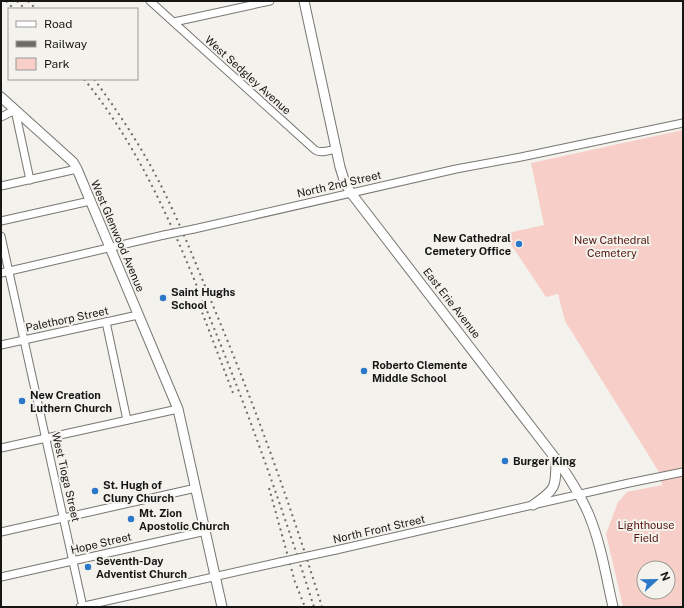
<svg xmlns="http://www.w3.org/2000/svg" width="684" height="608" viewBox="0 0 684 608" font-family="'Public Sans',sans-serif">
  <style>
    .green { fill: #f7cec8; fill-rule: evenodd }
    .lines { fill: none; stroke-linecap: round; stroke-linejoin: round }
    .minor-casing { stroke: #787671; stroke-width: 9 }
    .major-casing { stroke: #787671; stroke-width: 11 }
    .minor { stroke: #fff; stroke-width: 7 }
    .major { stroke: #fff; stroke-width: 9 }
    .rail { stroke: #6c6b68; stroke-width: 2; stroke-dasharray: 2 4; stroke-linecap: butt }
    .minor-bridge-casing { stroke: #787671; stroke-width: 9; stroke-linecap: butt }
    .minor-bridge { stroke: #fff; stroke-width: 7 }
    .poi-dot { fill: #2b78c8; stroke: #f4f2ed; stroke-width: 1.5 }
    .labels { text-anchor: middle; stroke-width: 4; stroke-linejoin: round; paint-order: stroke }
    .street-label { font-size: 11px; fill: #161614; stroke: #f4f2ed }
    .poi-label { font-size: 11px; font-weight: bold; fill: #161614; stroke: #f4f2ed; text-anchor: start }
    .park-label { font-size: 11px; fill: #541611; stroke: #f4f2ed }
  </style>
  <rect width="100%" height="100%" fill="#f4f2ed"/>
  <path class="green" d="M683,130V607H623L606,534L618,502L627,492L662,485L659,472L565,321L558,294L546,297L504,234L544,225L531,163ZM644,568H668V592H644Z"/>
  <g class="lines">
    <g class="minor-casing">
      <g id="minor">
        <path d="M150,1L315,150C321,154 330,150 337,149"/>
        <path d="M174,22L270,1"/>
        <path d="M1,117L15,110L30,180"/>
        <path d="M1,186L77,169"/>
        <path d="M1,221L90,201"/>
        <path d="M194,229L456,169L521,157L683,123"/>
        <path d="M1,236L83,607"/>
        <path d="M1,273L164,235"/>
        <path d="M106,322L127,420"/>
        <path d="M1,345L138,315"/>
        <path d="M1,448L178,409"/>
        <path d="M1,532L196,488"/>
        <path d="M336,550L629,483L683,472"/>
        <path d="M1,577L206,531"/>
        <path d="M80,607L280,562"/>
      </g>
    </g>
    <g class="major-casing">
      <g id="major">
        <path d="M304,1L340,167L345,183L351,193L562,467C572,482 582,498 589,515C601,544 606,576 613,607"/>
        <path d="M1,97L73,162L77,169L178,409L222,607"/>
        <path d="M533,505C556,489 556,488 556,459"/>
      </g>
    </g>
    <use href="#minor" class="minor"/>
    <use href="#major" class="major"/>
    <g class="rail">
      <path d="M6,1L14,9"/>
      <path d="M17,1L25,9"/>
      <path d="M28,1L36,9"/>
      <path d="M84,79C140,148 174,229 207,311C247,408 282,507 314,607"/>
      <path d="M94,79C122,117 148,157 168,200C185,235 199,272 214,308C255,406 291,506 322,607"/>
      <path d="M200,307L233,393"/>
      <path d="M269,488L295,582L305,607"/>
    </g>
    <g class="minor-bridge-casing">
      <g id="minor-bridge">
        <path d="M164,235L194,229"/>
        <path d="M280,562L336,550"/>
      </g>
    </g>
    <use href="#minor-bridge" class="minor-bridge"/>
  </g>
  <g class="poi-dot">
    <circle cx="519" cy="244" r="4"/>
    <circle cx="163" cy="298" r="4"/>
    <circle cx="364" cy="371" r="4"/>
    <circle cx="22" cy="401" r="4"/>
    <circle cx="505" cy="461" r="4"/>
    <circle cx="95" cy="491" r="4"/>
    <circle cx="131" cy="519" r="4"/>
    <circle cx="88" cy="567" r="4"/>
  </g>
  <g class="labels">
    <g class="street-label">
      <text transform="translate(248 75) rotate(42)" y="4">West Sedgley Avenue</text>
      <text transform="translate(339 184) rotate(-13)" y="4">North 2nd Street</text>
      <text transform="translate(118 236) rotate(67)" y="4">West Glenwood Avenue</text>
      <text transform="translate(452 303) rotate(52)" y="4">East Erie Avenue</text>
      <text transform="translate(67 319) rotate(-12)" y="4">Palethorp Street</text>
      <text transform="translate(66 477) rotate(77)" y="4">West Tioga Street</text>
      <text transform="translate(379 529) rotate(-13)" y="4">North Front Street</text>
      <text transform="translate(101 543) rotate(-13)" y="4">Hope Street</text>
    </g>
    <g class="poi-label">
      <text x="511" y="242" text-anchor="end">New Cathedral<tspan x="511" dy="13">Cemetery Office</tspan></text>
      <text x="171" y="296">Saint Hughs<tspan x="171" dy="13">School</tspan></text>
      <text x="372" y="369">Roberto Clemente<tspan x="372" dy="13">Middle School</tspan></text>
      <text x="30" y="399">New Creation<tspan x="30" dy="13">Luthern Church</tspan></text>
      <text x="513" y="465">Burger King</text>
      <text x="103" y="489">St. Hugh of<tspan x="103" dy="13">Cluny Church</tspan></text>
      <text x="139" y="517">Mt. Zion<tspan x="139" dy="13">Apostolic Church</tspan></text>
      <text x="96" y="565">Seventh-Day<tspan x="96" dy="13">Adventist Church</tspan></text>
    </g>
    <g class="park-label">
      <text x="612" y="244">New Cathedral<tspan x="612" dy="13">Cemetery</tspan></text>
      <text x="646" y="529">Lighthouse<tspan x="646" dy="13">Field</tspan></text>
    </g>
  </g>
  <rect width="684" height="608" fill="none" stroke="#161614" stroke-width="4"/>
  <rect x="8" y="8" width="130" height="72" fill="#f4f2ed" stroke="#9b9a96"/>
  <rect x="16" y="21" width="20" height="6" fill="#ffffff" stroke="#9b9a96"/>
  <text x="44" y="28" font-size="12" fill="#161614">Road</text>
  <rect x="16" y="41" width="20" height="6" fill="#6c6b68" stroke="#9b9a96"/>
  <text x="44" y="48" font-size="12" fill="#161614">Railway</text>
  <rect x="16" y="58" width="20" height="12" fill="#f7cec8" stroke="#9b9a96"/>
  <text x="44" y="68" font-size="12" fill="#161614">Park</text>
  <g transform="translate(656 580) rotate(68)"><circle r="19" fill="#f4f2ed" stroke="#9b9a96"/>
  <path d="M0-3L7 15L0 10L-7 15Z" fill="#2b78c8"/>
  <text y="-6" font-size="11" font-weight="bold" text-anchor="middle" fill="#161614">N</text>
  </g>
</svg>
